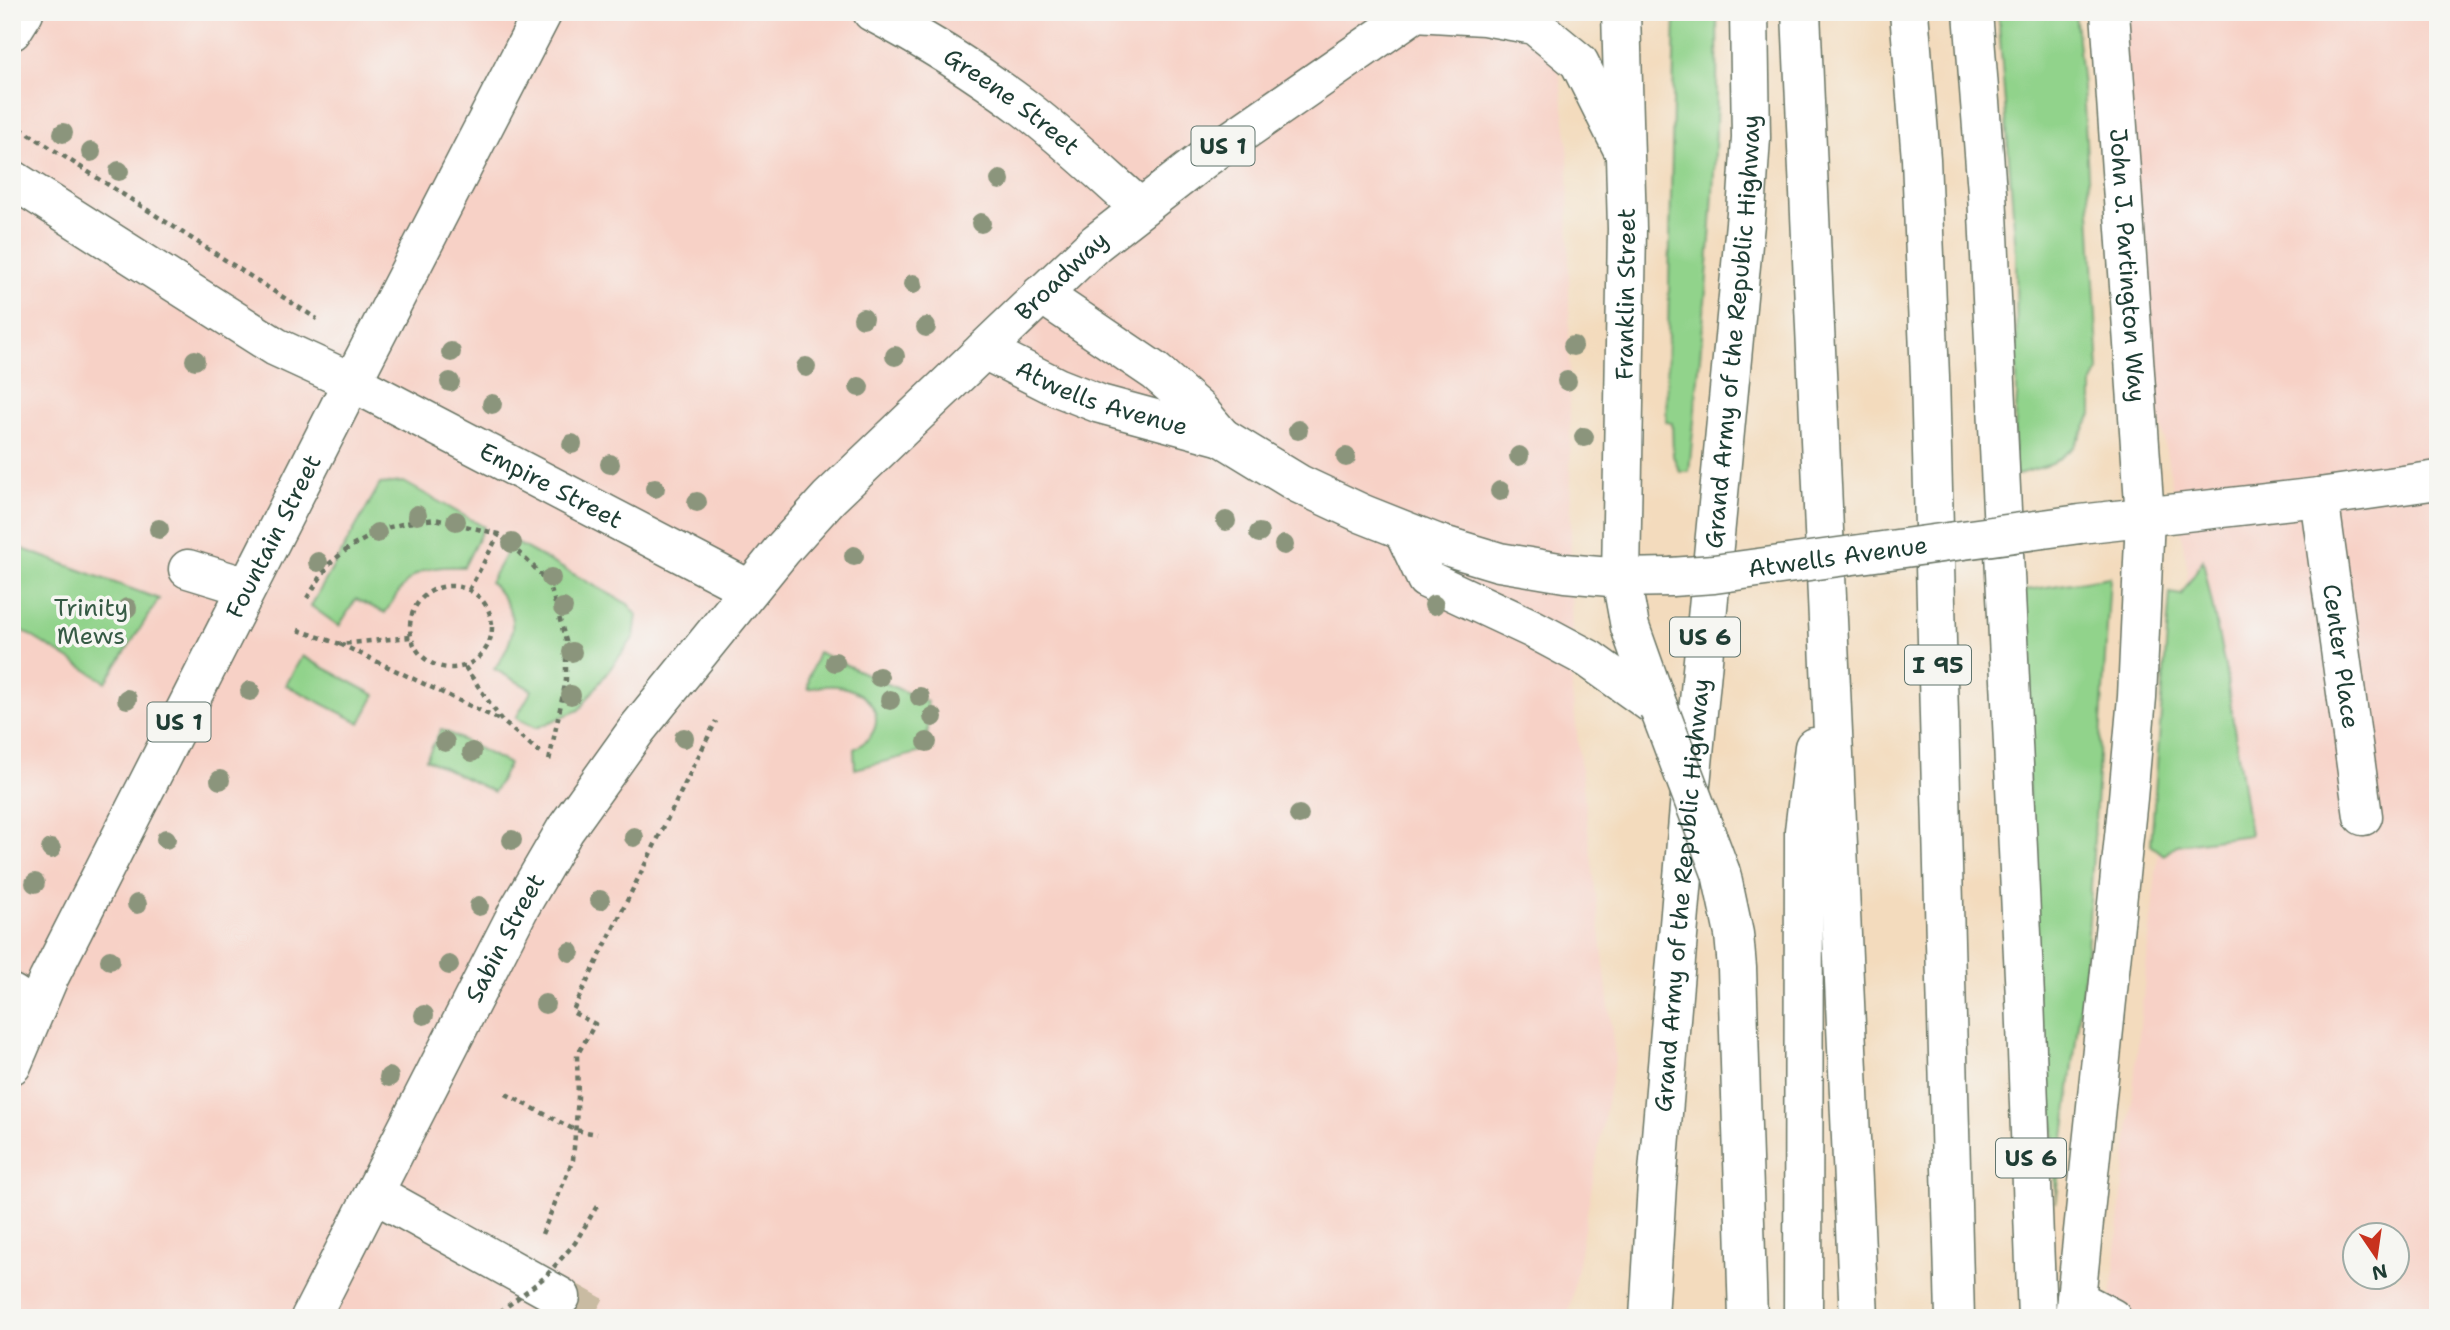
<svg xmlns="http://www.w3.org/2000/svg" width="2450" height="1330" viewBox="0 0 2450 1330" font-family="'Shantell Sans',sans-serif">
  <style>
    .built { fill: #f7d1c6; fill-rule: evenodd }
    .green { fill: #91d38b; stroke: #588860; stroke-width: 2 }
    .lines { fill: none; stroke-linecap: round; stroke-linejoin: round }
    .minor-tunnel { stroke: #c9bba2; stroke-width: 38; stroke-dasharray: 38 19; stroke-linecap: butt }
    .minor-casing { stroke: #697464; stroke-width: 41 }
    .major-casing { stroke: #697464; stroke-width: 41 }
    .highway-casing { stroke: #697464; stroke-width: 41 }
    .path { stroke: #697464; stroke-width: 4.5; stroke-dasharray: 5 5; stroke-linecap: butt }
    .minor { stroke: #fff; stroke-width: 38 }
    .major { stroke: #fff; stroke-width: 38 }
    .highway { stroke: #fff; stroke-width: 38 }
    .major-bridge-casing { stroke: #697464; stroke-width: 41; stroke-linecap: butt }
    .highway-bridge-casing { stroke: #697464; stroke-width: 41; stroke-linecap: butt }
    .path-bridge { stroke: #697464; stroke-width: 4.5; stroke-dasharray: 5 5; stroke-linecap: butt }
    .major-bridge { stroke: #fff; stroke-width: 38 }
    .highway-bridge { stroke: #fff; stroke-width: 38 }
    .tree { fill: #8b957b }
    .labels { text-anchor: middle; stroke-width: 7; stroke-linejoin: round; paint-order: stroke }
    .shield { fill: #f6f6f2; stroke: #60746d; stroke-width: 2 }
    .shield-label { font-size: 23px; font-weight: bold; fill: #1f3d34 }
    .street-label { font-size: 24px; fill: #1f3d34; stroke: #f6f6f2 }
    .park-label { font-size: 24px; fill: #365b45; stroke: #f6f6f2 }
  </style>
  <rect width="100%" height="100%" fill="#f6f6f2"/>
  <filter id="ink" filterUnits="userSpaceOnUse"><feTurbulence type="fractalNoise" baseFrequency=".0143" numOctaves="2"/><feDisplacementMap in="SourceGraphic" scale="14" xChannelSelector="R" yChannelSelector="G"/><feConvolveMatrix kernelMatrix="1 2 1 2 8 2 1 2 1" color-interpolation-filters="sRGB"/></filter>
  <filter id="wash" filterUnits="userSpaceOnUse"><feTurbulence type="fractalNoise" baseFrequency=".00686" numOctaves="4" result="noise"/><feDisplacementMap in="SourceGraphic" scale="28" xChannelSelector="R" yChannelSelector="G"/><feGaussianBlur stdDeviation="1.57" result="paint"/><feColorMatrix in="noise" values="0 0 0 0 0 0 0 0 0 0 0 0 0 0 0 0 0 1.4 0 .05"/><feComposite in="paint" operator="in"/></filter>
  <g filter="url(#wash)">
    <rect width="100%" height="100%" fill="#f3dbbd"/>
    <g class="built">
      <path d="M12,12H1552L1568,145L1572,692L1615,1058L1568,1318H12Z"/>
      <path d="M2110,12H2438V1318H2109L2188,571L2121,207ZM2356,1236H2398V1278H2356Z"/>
    </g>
    <g class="green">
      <path d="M1675,12H1717C1720,166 1704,319 1689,472H1680L1673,456L1672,423L1666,422Z"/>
      <path d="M1998,12H2075L2083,87L2099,371L2092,384V415L2074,447L2052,464L2012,476L2017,395L2016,253Z"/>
      <path d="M404,482L484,527L464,567C416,565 409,575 385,613L356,599L339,626L311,606L380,484Z"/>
      <path d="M513,541L628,604L637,615L634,637L579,710L536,728L516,718L532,690L494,669C519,636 519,611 490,582Z"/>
      <path d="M12,545L159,599L106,682L12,624Z"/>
      <path d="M2203,560L2225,667L2250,835L2177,845L2164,855L2151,845L2170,593L2181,595Z"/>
      <path d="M2110,577L2087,951L2056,1203L2053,1111L2041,1110L2021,591Z"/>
      <path d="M818,652L927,702C930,721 929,734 922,752L855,769L854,749C890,731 879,695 842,687C831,684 820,686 808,689L809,677Z"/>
      <path d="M302,656L375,695L360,723L286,685Z"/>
      <path d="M441,729L509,764L494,792L426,759Z"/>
    </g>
  </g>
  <g filter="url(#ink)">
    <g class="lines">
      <path class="minor-tunnel" d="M561,1297L599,1318"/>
      <g class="minor-casing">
        <g id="minor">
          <path id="s1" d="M872,12C926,40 977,72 1026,109C1065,139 1102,174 1139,207"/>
          <path d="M352,382L543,12"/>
          <path id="s2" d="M2319,497L2363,816"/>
          <path d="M188,569L247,587"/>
          <path d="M12,994L36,1009"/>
          <path d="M374,1193L561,1297"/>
          <path d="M2076,1299L2112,1318"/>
        </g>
      </g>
      <g class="major-casing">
        <g id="major">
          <path d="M1415,12L1484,16L1534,25L1579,62L1622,148"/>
          <path id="s3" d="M2110,12L2145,517"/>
          <path d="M12,31L24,12"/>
          <path id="s4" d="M12,179L276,347L352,382L749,589"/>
          <path d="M1041,294L1156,372L1199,410L1222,437"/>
          <path id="s5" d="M984,350L1057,387L1100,404L1222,437L1299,484L1363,514L1436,543L1499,562L1565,573L1621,578L1671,577"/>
          <path d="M2080,524L2319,497L2438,480"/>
          <path id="s6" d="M1621,578L1627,229L1621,12"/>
          <path id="s7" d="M12,1065L48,980L352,382"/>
          <path id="s8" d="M310,1318L519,909L565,830L638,728L782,550L829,498L1096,243L1204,159L1416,12"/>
        </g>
      </g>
      <g class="highway-casing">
        <g id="highway">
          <path d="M1801,12L1859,1318"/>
          <path d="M1909,12L1921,159L1930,377L1955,1318"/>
          <path d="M1973,12L1987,192L2025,998L2037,1318"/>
          <path d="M1404,532L1426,579L1533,629L1589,659L1659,709"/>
          <path d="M1621,578L1630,627L1659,709"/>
          <path d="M1721,873L1734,934L1737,968L1748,1318"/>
          <path id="s9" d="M1649,1318L1657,1184L1690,795L1746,213L1751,138L1749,12"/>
          <path d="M1803,1318L1804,831L1814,747"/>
          <path d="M2074,1318L2128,798L2137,697L2145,517"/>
        </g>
      </g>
      <g class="path">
        <path d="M12,123L317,319"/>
        <circle cx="451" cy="627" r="41"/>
        <path d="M469,590L499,534"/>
        <path d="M307,598L330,563L350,547L386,528L406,523L435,519L499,534L534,567L550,586L566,641V680L549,761"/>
        <path d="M298,630L340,644L411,637"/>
        <path d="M340,644L502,721"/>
        <path d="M465,667L502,721L542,754"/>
        <path d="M506,1094L575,1130L597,1134"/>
        <path d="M542,1234L573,1160L578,1097L577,1055L595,1024L572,1012L716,721"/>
      </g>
      <use href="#minor" class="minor"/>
      <use href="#major" class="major"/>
      <use href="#highway" class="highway"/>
      <g class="major-bridge-casing">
        <g id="major-bridge">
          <path id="s10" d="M1671,577L1714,574L2080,524"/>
        </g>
      </g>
      <g class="highway-bridge-casing">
        <path id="highway-bridge" d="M1659,709L1721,873"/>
      </g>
      <path class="path-bridge" d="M492,1318L545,1277L575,1243L597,1206"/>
      <use href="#major-bridge" class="major-bridge"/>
      <use href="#highway-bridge" class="highway-bridge"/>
    </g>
    <g class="tree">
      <circle cx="63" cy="133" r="10"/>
      <circle cx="91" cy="152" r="10"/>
      <circle cx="119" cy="171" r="10"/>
      <circle cx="1000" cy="180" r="10"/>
      <circle cx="981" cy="223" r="10"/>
      <circle cx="913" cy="284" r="10"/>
      <circle cx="863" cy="318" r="10"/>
      <circle cx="926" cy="327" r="10"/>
      <circle cx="1573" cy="346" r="10"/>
      <circle cx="451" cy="352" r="10"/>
      <circle cx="895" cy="356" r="10"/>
      <circle cx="195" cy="360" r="10"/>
      <circle cx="806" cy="367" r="10"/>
      <circle cx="1567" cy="381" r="10"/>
      <circle cx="450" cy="382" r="10"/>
      <circle cx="859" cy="387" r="10"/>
      <circle cx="492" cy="404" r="10"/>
      <circle cx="1298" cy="430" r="10"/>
      <circle cx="1584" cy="437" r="10"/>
      <circle cx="572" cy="444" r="10"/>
      <circle cx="1519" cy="456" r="10"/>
      <circle cx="1346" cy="457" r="10"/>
      <circle cx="610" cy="464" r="10"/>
      <circle cx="655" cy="488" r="10"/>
      <circle cx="1500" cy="491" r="10"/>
      <circle cx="697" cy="502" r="10"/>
      <circle cx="417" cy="515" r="10"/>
      <circle cx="456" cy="521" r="10"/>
      <circle cx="1226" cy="521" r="10"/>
      <circle cx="159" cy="529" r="10"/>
      <circle cx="377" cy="533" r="10"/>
      <circle cx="1259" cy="533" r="10"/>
      <circle cx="512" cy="543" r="10"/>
      <circle cx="1284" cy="545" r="10"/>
      <circle cx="854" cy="556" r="10"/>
      <circle cx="318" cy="562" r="10"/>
      <circle cx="551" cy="578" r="10"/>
      <circle cx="1434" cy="605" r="10"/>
      <circle cx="127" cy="608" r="10"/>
      <circle cx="563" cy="608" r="10"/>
      <circle cx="572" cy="652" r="10"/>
      <circle cx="835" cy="662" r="10"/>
      <circle cx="879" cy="677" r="10"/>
      <circle cx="250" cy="691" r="10"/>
      <circle cx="571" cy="695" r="10"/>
      <circle cx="920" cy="697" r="10"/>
      <circle cx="127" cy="699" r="10"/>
      <circle cx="890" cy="700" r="10"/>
      <circle cx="933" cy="717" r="10"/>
      <circle cx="684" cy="738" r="10"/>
      <circle cx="445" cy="742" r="10"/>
      <circle cx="927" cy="742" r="10"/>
      <circle cx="472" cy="752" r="10"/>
      <circle cx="220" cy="780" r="10"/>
      <circle cx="1299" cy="815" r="10"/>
      <circle cx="634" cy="837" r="10"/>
      <circle cx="166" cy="839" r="10"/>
      <circle cx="512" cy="840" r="10"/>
      <circle cx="51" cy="849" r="10"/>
      <circle cx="35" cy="883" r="10"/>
      <circle cx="600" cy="900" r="10"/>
      <circle cx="137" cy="904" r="10"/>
      <circle cx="479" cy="906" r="10"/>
      <circle cx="570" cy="952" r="10"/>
      <circle cx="110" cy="960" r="10"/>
      <circle cx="449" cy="965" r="10"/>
      <circle cx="545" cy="1004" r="10"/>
      <circle cx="424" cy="1015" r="10"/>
      <circle cx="389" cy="1077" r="10"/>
    </g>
  </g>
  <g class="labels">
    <g class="shield">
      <rect x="1191.5" y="126.5" width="63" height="39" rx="5"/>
      <rect x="1670" y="617.5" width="70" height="39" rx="5"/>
      <rect x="1905" y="645.5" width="66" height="39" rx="5"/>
      <rect x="147.5" y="702.5" width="63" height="39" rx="5"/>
      <rect x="1996" y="1138.5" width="70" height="39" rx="5"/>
    </g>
    <g class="shield-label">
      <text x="1223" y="154">US 1</text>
      <text x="1705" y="645">US 6</text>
      <text x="1938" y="673">I 95</text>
      <text x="179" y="730">US 1</text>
      <text x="2031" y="1166">US 6</text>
    </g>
    <g class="street-label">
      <text dy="8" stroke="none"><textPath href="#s1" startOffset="166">Greene Street</textPath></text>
      <text dy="8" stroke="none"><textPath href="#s3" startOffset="254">John J. Partington Way</textPath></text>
      <text dy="8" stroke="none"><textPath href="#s8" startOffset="1297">Broadway</textPath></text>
      <text dy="8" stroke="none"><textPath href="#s6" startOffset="284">Franklin Street</textPath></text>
      <text dy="8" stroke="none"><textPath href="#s9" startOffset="990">Grand Army of the Republic Highway</textPath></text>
      <text dy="8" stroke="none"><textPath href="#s5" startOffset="128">Atwells Avenue</textPath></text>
      <text dy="8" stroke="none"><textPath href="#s4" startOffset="621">Empire Street</textPath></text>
      <text dy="8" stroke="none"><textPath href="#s7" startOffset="590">Fountain Street</textPath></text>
      <text dy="8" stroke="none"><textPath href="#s10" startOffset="168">Atwells Avenue</textPath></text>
      <text dy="8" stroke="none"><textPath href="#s2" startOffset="161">Center Place</textPath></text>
      <text dy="8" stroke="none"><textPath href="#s9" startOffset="424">Grand Army of the Republic Highway</textPath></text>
      <text dy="8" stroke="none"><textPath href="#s8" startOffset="427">Sabin Street</textPath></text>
    </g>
    <g class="park-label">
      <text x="91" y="616">Trinity<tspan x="91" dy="28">Mews</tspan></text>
    </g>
  </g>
  <rect width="2450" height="1330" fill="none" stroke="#f6f6f2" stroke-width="42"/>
  <g transform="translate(2376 1256) rotate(167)"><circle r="33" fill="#f6f6f2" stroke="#a0aca6" stroke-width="2"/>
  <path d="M0-5L12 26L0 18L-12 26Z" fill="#c8321e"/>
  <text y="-10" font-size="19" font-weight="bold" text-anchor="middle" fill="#1f3d34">N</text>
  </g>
</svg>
